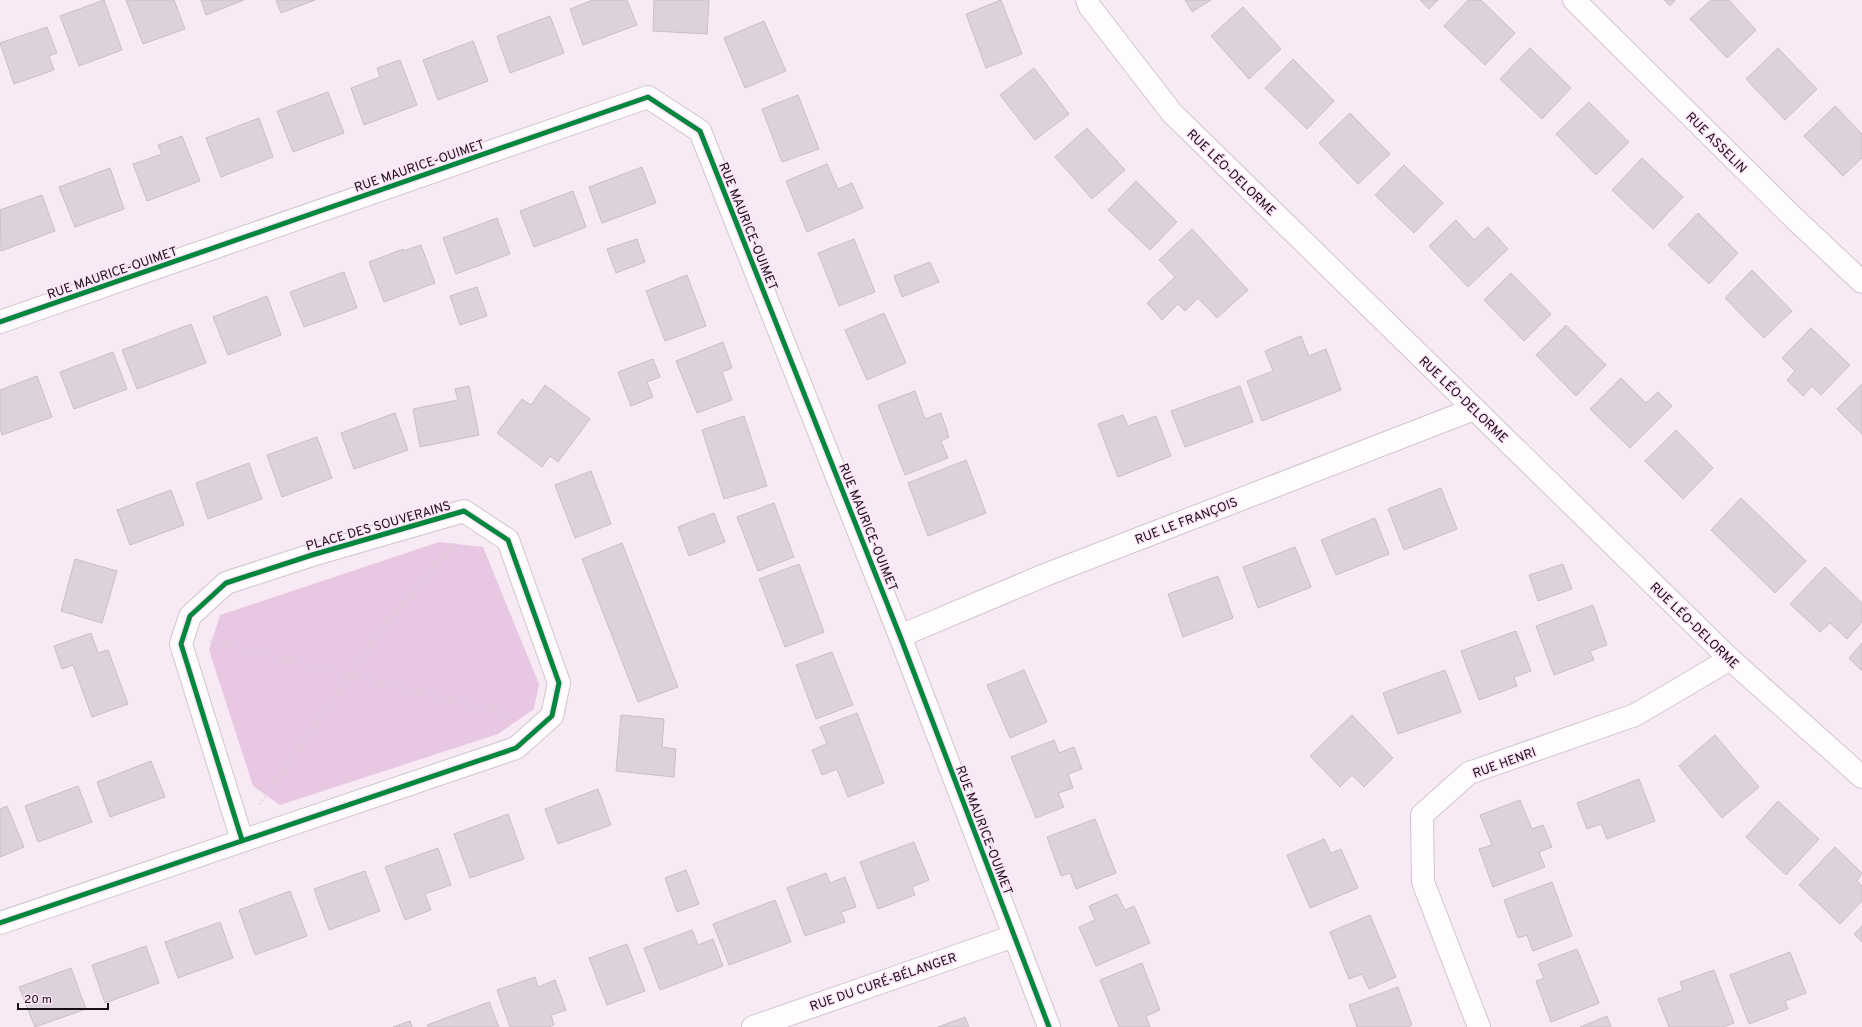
<svg xmlns="http://www.w3.org/2000/svg" width="1862" height="1027" viewBox="0 0 1862 1027" font-family="Overpass,sans-serif">
  <style>
    .green { fill: #e8c7e2 }
    .building { fill: #ddd2db; stroke: #cabfc8 }
    .lines { fill: none; stroke-linecap: round; stroke-linejoin: round }
    .minor-casing { stroke: #d0c5ce; stroke-width: 24 }
    .path { stroke: #d5d0d4; stroke-width: 2.5; stroke-dasharray: 1 3; stroke-linecap: butt }
    .minor { stroke: #fefcfd; stroke-width: 22 }
    .cycleway-casing { stroke: #fde4f8; stroke-width: 8 }
    .cycleway { stroke: #00873e; stroke-width: 5 }
    .labels { text-anchor: middle; stroke-width: 3; stroke-linejoin: round; paint-order: stroke }
    .street-label { font-size: 13px; fill: #180e17; stroke: #fde4f8 }
  </style>
  <rect width="100%" height="100%" fill="#f7eaf4"/>
  <path class="green" d="M439,542L483,547L539,684L534,709L498,734L280,805L253,786L209,650L220,615Z"/>
  <g class="building">
    <path d="M104,0L122,50L79,66L60,16Z"/>
    <path d="M126,0H174L185,29L143,44Z"/>
    <path d="M201,0H244L206,15Z"/>
    <path d="M276,0H315L281,13Z"/>
    <path d="M593,0H627L637,25L583,45L570,9Z"/>
    <path d="M654,0H709L707,34L653,31Z"/>
    <path d="M1001,0L1022,54L986,68L966,14Z"/>
    <path d="M1185,0H1211L1192,12Z"/>
    <path d="M1420,0H1438L1429,9Z"/>
    <path d="M1468,0H1481L1515,33L1485,65L1444,26Z"/>
    <path d="M1664,0H1675L1670,6Z"/>
    <path d="M1711,0H1729L1756,30L1727,58L1690,19Z"/>
    <path d="M1243,7L1281,49L1249,79L1211,36Z"/>
    <path d="M550,16L564,53L510,73L497,36Z"/>
    <path d="M764,21L786,71L745,88L724,38Z"/>
    <path d="M47,27L57,53L49,56L54,70L14,84L0,43Z"/>
    <path d="M473,41L488,81L438,100L423,60Z"/>
    <path d="M1530,48L1571,88L1542,119L1500,79Z"/>
    <path d="M1778,48L1817,89L1785,120L1746,79Z"/>
    <path d="M1293,59L1334,101L1307,129L1265,88Z"/>
    <path d="M400,60L417,105L364,125L351,88L380,77L377,68Z"/>
    <path d="M1034,68L1069,114L1035,140L1000,95Z"/>
    <path d="M328,92L344,133L293,152L277,111Z"/>
    <path d="M798,95L819,149L782,162L762,109Z"/>
    <path d="M1589,102L1629,142L1596,175L1556,134Z"/>
    <path d="M1835,106L1862,134V158L1843,176L1804,136Z"/>
    <path d="M1350,113L1390,154L1358,184L1319,143Z"/>
    <path d="M259,118L273,157L221,177L206,138Z"/>
    <path d="M1087,128L1125,170L1092,199L1055,157Z"/>
    <path d="M182,136L200,181L147,201L133,164L162,154L158,145Z"/>
    <path d="M1642,158L1683,197L1653,229L1612,190Z"/>
    <path d="M827,164L838,189L852,183L863,208L807,232L786,181Z"/>
    <path d="M1404,165L1443,203L1414,233L1375,195Z"/>
    <path d="M642,167L656,203L602,223L589,187Z"/>
    <path d="M110,168L124,209L75,227L59,187Z"/>
    <path d="M1136,181L1177,222L1150,250L1108,210Z"/>
    <path d="M573,191L586,227L534,247L520,211Z"/>
    <path d="M42,195L55,231L1,251L0,210Z"/>
    <path d="M1698,213L1738,253L1709,284L1668,245Z"/>
    <path d="M497,218L510,254L456,274L443,238Z"/>
    <path d="M1456,220L1474,240L1488,227L1508,249L1468,287L1429,246Z"/>
    <path d="M1192,229L1248,290L1217,318L1198,298L1185,311L1178,304L1162,320L1147,303L1175,277L1159,260Z"/>
    <path d="M637,239L645,262L616,273L607,249Z"/>
    <path d="M854,239L875,292L839,306L818,253Z"/>
    <path d="M421,245L435,283L384,302L369,262L403,249V251Z"/>
    <path d="M930,262L939,282L902,297L894,276Z"/>
    <path d="M1752,270L1792,311L1764,338L1725,298Z"/>
    <path d="M344,272L357,308L304,327L290,292Z"/>
    <path d="M1511,273L1551,314L1524,341L1484,300Z"/>
    <path d="M687,275L706,326L665,341L646,291Z"/>
    <path d="M477,287L487,316L460,325L450,296Z"/>
    <path d="M267,296L281,335L228,355L213,317Z"/>
    <path d="M884,313L906,363L867,380L845,330Z"/>
    <path d="M191,324L206,363L137,389L122,350Z"/>
    <path d="M1566,325L1606,365L1576,396L1536,355Z"/>
    <path d="M1811,328L1850,365L1821,395L1812,386L1803,396L1787,380L1795,371L1782,358Z"/>
    <path d="M1301,336L1309,356L1326,349L1341,390L1262,421L1247,381L1273,371L1265,351Z"/>
    <path d="M723,342L732,368L722,372L732,400L697,413L676,361Z"/>
    <path d="M113,352L127,389L74,409L60,372Z"/>
    <path d="M653,359L660,377L647,382L653,397L631,406L618,372Z"/>
    <path d="M37,376L52,417L2,435L0,429V390Z"/>
    <path d="M1621,378L1646,403L1658,392L1672,406L1630,448L1590,409Z"/>
    <path d="M1862,384V434L1837,409Z"/>
    <path d="M545,385L590,419L558,462L550,456L542,467L497,433L522,399L531,405Z"/>
    <path d="M469,386L479,435L420,447L413,409L458,400L455,389Z"/>
    <path d="M1240,386L1253,422L1185,447L1171,411Z"/>
    <path d="M915,391L925,419L941,413L949,437L941,441L948,458L905,475L878,405Z"/>
    <path d="M395,413L408,450L354,469L341,433Z"/>
    <path d="M1123,415L1128,426L1156,416L1171,456L1118,477L1098,424Z"/>
    <path d="M744,416L767,486L724,499L702,430Z"/>
    <path d="M1676,430L1713,468L1683,499L1645,461Z"/>
    <path d="M317,437L332,478L282,497L267,455Z"/>
    <path d="M966,460L986,513L928,536L908,483Z"/>
    <path d="M249,463L262,499L208,519L196,483Z"/>
    <path d="M591,471L611,524L575,538L555,485Z"/>
    <path d="M1441,488L1457,529L1404,550L1388,509Z"/>
    <path d="M171,490L184,525L130,545L117,510Z"/>
    <path d="M1741,498L1806,561L1775,593L1711,530Z"/>
    <path d="M774,503L794,557L758,571L737,517Z"/>
    <path d="M714,513L725,542L689,556L678,527Z"/>
    <path d="M1375,518L1389,554L1336,575L1321,540Z"/>
    <path d="M622,543L678,687L638,702L582,559Z"/>
    <path d="M1295,547L1311,587L1258,608L1243,567Z"/>
    <path d="M75,559L117,571L102,623L61,611Z"/>
    <path d="M799,564L824,632L785,647L759,579Z"/>
    <path d="M1563,564L1572,589L1538,601L1529,575Z"/>
    <path d="M1825,567L1862,603V622L1847,639L1830,623L1820,632L1790,604Z"/>
    <path d="M1218,576L1233,618L1183,637L1168,594Z"/>
    <path d="M1593,605L1607,645L1590,651L1594,660L1554,675L1536,626Z"/>
    <path d="M1516,631L1531,671L1514,677L1517,686L1479,700L1461,651Z"/>
    <path d="M91,633L98,653L108,650L128,704L92,717L73,665L62,669L54,646Z"/>
    <path d="M1862,643V671L1849,658Z"/>
    <path d="M832,652L853,705L816,719L796,665Z"/>
    <path d="M1024,670L1047,722L1010,738L987,685Z"/>
    <path d="M1445,670L1461,712L1398,734L1383,693Z"/>
    <path d="M857,713L884,783L848,797L837,769L822,775L812,750L827,744L820,727Z"/>
    <path d="M621,715L664,719L662,747L676,749L674,777L616,771Z"/>
    <path d="M1352,715L1393,758L1364,787L1352,775L1340,787L1310,756Z"/>
    <path d="M1715,735L1759,787L1722,818L1679,766Z"/>
    <path d="M1054,740L1059,753L1074,747L1082,769L1068,774L1073,788L1058,793L1064,807L1036,818L1011,757Z"/>
    <path d="M151,761L165,797L110,817L97,782Z"/>
    <path d="M1639,779L1655,821L1607,839L1601,824L1587,829L1577,803Z"/>
    <path d="M78,786L92,822L38,842L25,806Z"/>
    <path d="M598,789L611,825L558,844L545,809Z"/>
    <path d="M1520,800L1532,829L1543,825L1552,847L1539,852L1545,867L1493,887L1479,849L1492,845L1480,815Z"/>
    <path d="M1778,801L1819,839L1786,875L1746,837Z"/>
    <path d="M7,806L24,847L0,857V809Z"/>
    <path d="M508,814L524,859L470,878L454,834Z"/>
    <path d="M1095,819L1116,873L1076,889L1070,873L1061,876L1047,837Z"/>
    <path d="M1324,839L1331,853L1341,849L1358,888L1310,908L1287,855Z"/>
    <path d="M914,842L929,880L912,887L915,895L878,909L860,862Z"/>
    <path d="M1835,847L1862,873L1857,881L1862,886V901L1840,924L1799,885Z"/>
    <path d="M438,848L451,885L425,894L431,910L405,920L385,867Z"/>
    <path d="M686,870L699,904L677,912L665,878Z"/>
    <path d="M365,871L380,911L329,930L314,889Z"/>
    <path d="M826,873L830,883L845,877L856,907L841,912L845,922L805,936L787,888Z"/>
    <path d="M1552,882L1572,936L1533,951L1527,935L1518,938L1504,900Z"/>
    <path d="M290,891L307,936L255,955L239,910Z"/>
    <path d="M1117,894L1125,910L1134,906L1150,943L1096,966L1079,927L1095,920L1089,906Z"/>
    <path d="M775,900L791,942L729,965L713,924Z"/>
    <path d="M1370,915L1396,977L1369,989L1362,974L1349,979L1330,932Z"/>
    <path d="M220,922L233,958L178,978L165,942Z"/>
    <path d="M1862,926V942L1854,934Z"/>
    <path d="M692,930L698,945L713,939L723,966L660,990L644,948Z"/>
    <path d="M627,944L645,991L607,1005L589,958Z"/>
    <path d="M146,946L159,983L105,1003L92,965Z"/>
    <path d="M1577,949L1599,1003L1551,1022L1536,981L1544,978L1538,964Z"/>
    <path d="M1790,952L1806,993L1785,1001L1788,1009L1749,1024L1730,975Z"/>
    <path d="M1142,963L1160,1010L1146,1016L1150,1027H1119L1100,980Z"/>
    <path d="M71,968L86,1009L35,1027L19,987Z"/>
    <path d="M1714,970L1734,1023L1723,1027H1669L1658,999L1683,990L1680,982Z"/>
    <path d="M535,977L538,987L555,980L566,1010L551,1015L554,1025L549,1027H510L497,990Z"/>
    <path d="M1398,987L1412,1025L1408,1027H1357L1349,1005Z"/>
    <path d="M489,1002L499,1027H428L427,1025Z"/>
    <path d="M1607,1016L1611,1027H1580Z"/>
    <path d="M965,1017L969,1027H938Z"/>
    <path d="M410,1021L412,1027H393Z"/>
  </g>
  <g class="lines">
    <g class="minor-casing">
      <g id="minor">
        <path d="M1087,0L1090,7L1172,113L1730,659L1862,777"/>
        <path d="M1574,0L1796,220L1862,282"/>
        <path d="M0,322L648,97L700,131L900,636L1049,1027"/>
        <path d="M900,636L1045,575L1474,409"/>
        <path d="M0,923L516,748L552,716L559,683L508,540L464,511L312,555L226,583L190,616L181,644L242,840"/>
        <path d="M753,1027L1014,936"/>
        <path d="M1479,1027L1423,882L1422,815L1469,773L1635,715L1730,659"/>
      </g>
    </g>
    <g class="path">
      <path d="M210,641L512,715"/>
      <path d="M260,804L385,626L454,543"/>
    </g>
    <use href="#minor" class="minor"/>
    <g class="cycleway-casing">
      <g id="cycleway">
        <path d="M0,322L648,97L700,131L900,636L1049,1027"/>
        <path d="M0,923L516,748L552,716L559,683L508,540L464,511L312,555L226,583L190,616L181,644L242,840"/>
      </g>
    </g>
    <use href="#cycleway" class="cycleway"/>
  </g>
  <g class="labels">
    <g class="street-label">
      <text transform="translate(1717 142) rotate(45)" y="5">RUE ASSELIN</text>
      <text transform="translate(419 165) rotate(-19)" y="5">RUE MAURICE-OUIMET</text>
      <text transform="translate(1232 172) rotate(44)" y="5">RUE LÉO-DELORME</text>
      <text transform="translate(749 226) rotate(68)" y="5">RUE MAURICE-OUIMET</text>
      <text transform="translate(112 272) rotate(-19)" y="5">RUE MAURICE-OUIMET</text>
      <text transform="translate(1464 399) rotate(44)" y="5">RUE LÉO-DELORME</text>
      <text transform="translate(1186 520) rotate(-21)" y="5">RUE LE FRANÇOIS</text>
      <text transform="translate(378 525) rotate(-16)" y="5">PLACE DES SOUVERAINS</text>
      <text transform="translate(869 527) rotate(68)" y="5">RUE MAURICE-OUIMET</text>
      <text transform="translate(1695 625) rotate(44)" y="5">RUE LÉO-DELORME</text>
      <text transform="translate(1504 762) rotate(-20)" y="5">RUE HENRI</text>
      <text transform="translate(985 830) rotate(69)" y="5">RUE MAURICE-OUIMET</text>
      <text transform="translate(883 981) rotate(-19)" y="5">RUE DU CURÉ-BÉLANGER</text>
    </g>
  </g>
  <path d="M18 1003v6h90v-6" fill="none" stroke="#180e17" stroke-width="2"/>
  <text x="24" y="1003" font-size="12" fill="#180e17" stroke="#fde4f8" stroke-width="3" paint-order="stroke">20 m</text>
</svg>
